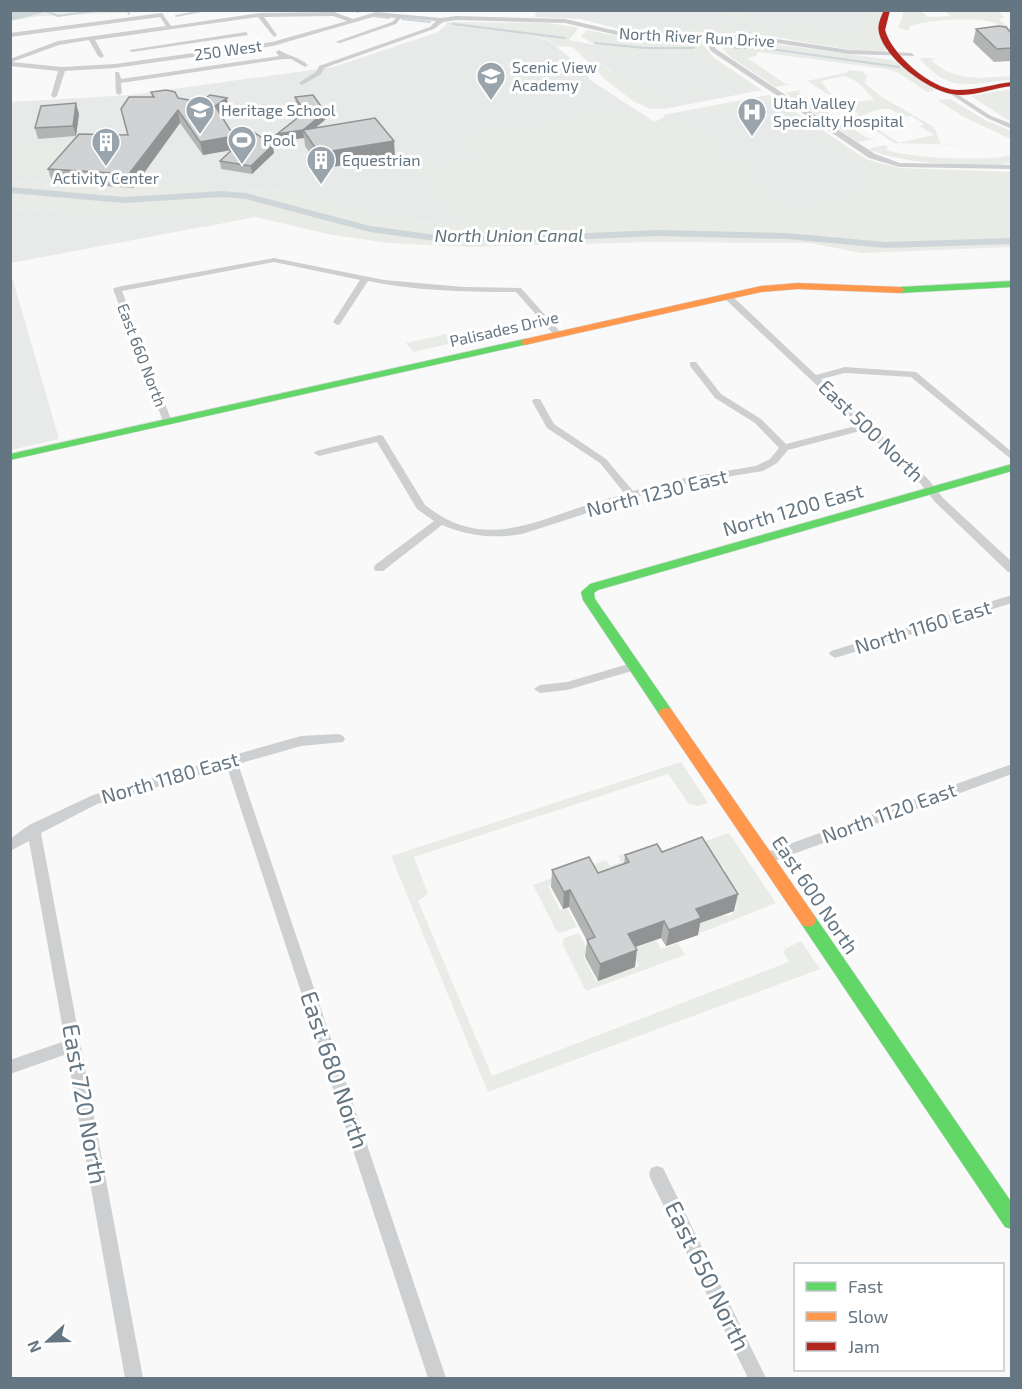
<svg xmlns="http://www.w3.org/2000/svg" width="1022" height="1389" viewBox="0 0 1022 1389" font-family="'Exo 2',sans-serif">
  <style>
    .built { fill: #e8e9e9 }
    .green { fill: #e8ebe6; fill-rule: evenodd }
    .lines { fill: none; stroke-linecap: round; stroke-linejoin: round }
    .stream { stroke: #ced6d9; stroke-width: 2 }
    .canal { fill: #ced6d9; fill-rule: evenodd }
    .river { fill: #ced6d9; fill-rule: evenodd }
    .fast-casing { stroke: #d5d6d7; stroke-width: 1 }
    .slow-casing { stroke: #d5d6d7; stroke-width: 1 }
    .jam-casing { stroke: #d5d6d7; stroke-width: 1 }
    .street { fill: #cecfd0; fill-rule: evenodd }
    .fast { fill: #63d668; fill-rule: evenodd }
    .slow { fill: #ff974d; fill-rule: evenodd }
    .jam { fill: #b3261e; fill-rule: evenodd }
    .wall { fill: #b3b5b5 }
    .shaded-wall { fill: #929394 }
    .building { fill: #d0d2d3; stroke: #929394; stroke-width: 1.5 }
    .labels { text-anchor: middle; stroke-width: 6; stroke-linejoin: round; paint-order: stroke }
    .far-street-label { font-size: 16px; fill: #657683; stroke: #fff }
    .far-poi-label { font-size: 16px; fill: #657683; stroke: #fff; text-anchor: start }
    .far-water-label { font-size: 18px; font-style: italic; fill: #60757c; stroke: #fff }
    .street-label { font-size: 20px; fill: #657683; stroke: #fff }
    .near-street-label { font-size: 24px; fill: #657683; stroke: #fff }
  </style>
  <rect width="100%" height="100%" fill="#f9f9f9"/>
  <g class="built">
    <path d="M536,10L882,11L877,32L886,52L860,51L749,33H635L580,19L535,17Z"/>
    <path d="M445,26L520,33L549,41L582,67L590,80L664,128L418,171L465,228L374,214L286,191L227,188H112L11,182V102L130,95L333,67L438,32Z"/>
    <path d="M568,40L601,46L617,58L649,52L695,53L752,92L664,109Z"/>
    <path d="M770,95L867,160L900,169L865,226L777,224L663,115Z"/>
    <path d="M10,208L129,216L179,213L255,217L11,263Z"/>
    <path d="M10,270L59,439L11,450H10Z"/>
  </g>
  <g class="green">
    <path d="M11,10H169V11L40,16L11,21Z"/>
    <path d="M718,11H749L753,18L748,20L772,32L783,33L782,37L743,33L744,28L749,27Z"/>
    <path d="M861,11H882L877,32L888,50L860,51L791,40V33L768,21L845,33L862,32L867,13Z"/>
    <path d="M904,11H921L928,17L950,16L945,11H999L1004,18L999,19L1010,28L1011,37C1007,33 1002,26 997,24C981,16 921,20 909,27V31L898,28Z"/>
    <path d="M448,22L547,23L576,27L578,29L569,40L614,74L623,73L630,79L671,72L705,97L663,104L666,108L651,109L633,101L608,82L573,47L556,46L549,40L520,33L445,26ZM666,75L686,85L684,89L692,95L687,96L688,98L666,100L645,90L648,87L640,80Z"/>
    <path d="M722,25L735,29V33L661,35L633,32L644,26L648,28L723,27Z"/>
    <path d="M587,30L640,41H700L714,58L762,90L745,93L742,91L748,90L695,53L649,52L617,58C605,49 593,45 581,36Z"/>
    <path d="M721,40H748L892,60L899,62L935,90L927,92L899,73L887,69L758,52L756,56L747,58L786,84H792L775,87L729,56L718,43Z"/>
    <path d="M922,58H937L931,60C954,82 981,78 1011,76V80C970,82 953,96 920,59Z"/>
    <path d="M846,70L861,71L867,76L865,83L880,96L934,127L941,144L999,146L894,143L854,116L859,114L807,81L849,72ZM844,76C862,82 864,89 874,100L843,103L836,96H832L821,81ZM880,109H890L904,117L911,116L924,124L920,126L934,135L899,143L858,117Z"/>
    <path d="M1011,89V122L971,96Z"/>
    <path d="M801,90L798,93L867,138L876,139L858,142L785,93Z"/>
    <path d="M770,95L778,101L682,116L679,112Z"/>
    <path d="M950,99L985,120L1011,131V139L962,116L938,100Z"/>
    <path d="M786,106L838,142C831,145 823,144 816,141L822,139L780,110L771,109Z"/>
    <path d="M618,110L636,113L658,129L663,127L654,122L665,117L674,118L689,129L700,130L720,145L710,147L728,161L736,159L746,164L747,169L741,171L779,201L800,208L869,192L866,188L871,186V178L876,176L842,153L832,151L843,146L868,160L900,168L1011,172V247L862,253L810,243L651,242L469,247L388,243L328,234L255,217L235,216L242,219L205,227L199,215L179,213L129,216L11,208V182L112,188H227L286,191L374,214L464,228L418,171L482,160L466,142L455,144L467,139L468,135L511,127L531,128L534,124Z"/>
    <path d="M77,145L55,174L11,172V149Z"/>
    <path d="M884,145L888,147L886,150C910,158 988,162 1011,155V163C981,169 896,163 868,149Z"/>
    <path d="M446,334L453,343L413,352L406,343Z"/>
    <path d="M681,762L708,803L698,806L689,804L668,774L414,857L428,894L418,901L492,1076L789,962L784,953L785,949L801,941L820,969L488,1092L391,856Z"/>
    <path d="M729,833L776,903L700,933L696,925L721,915L730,916L737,908L736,903C721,892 726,885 725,868L711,860L656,858Z"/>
    <path d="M626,853L633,864L624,877L588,873L548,886L560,910L567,908L577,927L560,933L556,930L533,885L606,860L610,866L621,862L618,856Z"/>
    <path d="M579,933L589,953L583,956L596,981L639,966L631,950L656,940L661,949L678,943L685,955L586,991L562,943L564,938Z"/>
  </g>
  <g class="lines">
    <g class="stream">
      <path d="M127,10L129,14"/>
      <path d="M354,10L358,12"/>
      <path d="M46,11L58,16L101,10"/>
      <path d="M176,16L207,10"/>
      <path d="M373,16L389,18"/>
      <path d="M402,19L430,22"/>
      <path d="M453,24L565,38"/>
      <path d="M595,43L645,48H694"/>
      <path d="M735,48H763L899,67"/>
    </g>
    <path class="canal" d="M10,187L124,197L222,191L246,193L370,226L436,235L523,236L657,230L787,233L885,242L1012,238V244L885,248L787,239L657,236L523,242L436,241L370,232L246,199L222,197L124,203L10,193Z"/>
    <path class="river" d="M23,10H53L10,21V13Z"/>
    <g class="fast-casing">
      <g id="fast">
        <path d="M1012,281V287L900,293L895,290L900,287Z"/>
        <path d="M525,339L530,342L528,344L10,460V454Z"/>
        <path d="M1012,464V471L598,590L594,593L595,599L671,709L673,713L671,717H661L583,600L581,592L590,584Z"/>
        <path d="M808,913L814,915L1012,1203V1229L1005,1227L802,925L800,920L802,915Z"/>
      </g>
    </g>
    <g class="slow-casing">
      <g id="slow">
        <path d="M798,283L900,287L905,290L900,293L798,289L761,292L525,345L520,342L525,339L761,286Z"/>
        <path d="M666,708L671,709L814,915L816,920L814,925L808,927L802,925L661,717L659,713L661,709Z"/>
      </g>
    </g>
    <g class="jam-casing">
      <path id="jam" d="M884,10H890L885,30C891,54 931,89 956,90C975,91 993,84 1012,82V86C992,88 971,98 952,94C927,90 885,58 879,33C877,25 881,17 884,10Z"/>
    </g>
    <g class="street">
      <path d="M334,12L353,19L376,12L441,18L456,16L565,19L630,34L664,36L751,35L849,50L912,53L914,56L849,54L751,39H711L716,49L875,154L900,163L1012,165V169L899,167L869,158L711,51L705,39L630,38L565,23L456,20L443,22L434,29L324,68L321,74L302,85L299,83L300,82L316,72L319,66L430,27L436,21L401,18L396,24L340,43L335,42L392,22L396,18L376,16L273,46L115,68L65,71L57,96L54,98L51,96L58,71L10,66V59L58,41L166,26L160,17L10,37V33L162,13L171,26L260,13ZM333,16L347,21L272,42L115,64L62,67L12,62L59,45L89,40L98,56L101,58L104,56L95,40L258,17L274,37L277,35L264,17Z"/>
      <path d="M246,32L248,35L132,52L129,50Z"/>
      <path d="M279,50C288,56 299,57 308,65L305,67L291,59H283L121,83L122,93L119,95L116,93L115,72H119L121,79L279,56L276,52Z"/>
      <path d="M951,90L991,116L1012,124V129L987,118L949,93V91Z"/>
      <path d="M274,258L384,280L464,287L521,288L562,334L555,336L516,292C467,292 416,291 368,281L340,324L337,325L333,322L360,280L274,262L122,291L172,422L170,424H164L113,289L117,287Z"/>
      <path d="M724,294H730L816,375L845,367L916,372L1012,452V460L911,377L845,373L821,379L928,479L943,498L1012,562V572H1008L935,502L920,483L864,430L788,450L777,463L763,471L689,483L656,491L522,534C495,539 468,536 442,525L383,571H375L374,568L375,565L434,521L417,509L377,442L319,456L314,453L316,451L380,435L383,436L425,505C477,546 520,528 575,509C592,503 608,499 625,494L600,463L547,428L532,401L534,399H540L554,424L606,459L633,491L689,477L756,466L770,459L779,448L755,423L715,398L690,366V362H696L721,394L761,419L786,444L859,425L724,298Z"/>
      <path d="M1012,595V603L835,658L829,654L831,651Z"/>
      <path d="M635,662L639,663L641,666L639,669L567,690L540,693L534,689L540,685L567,682Z"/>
      <path d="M339,734L343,736L345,739L343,742L301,746L238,764L446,1378H428L227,767L97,804L41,833L143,1378H125L67,1054L10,1074V1060L65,1041L29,841L10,851V839L29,825L93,795L301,736Z"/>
      <path d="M1012,764V774L766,864L761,862L759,858L761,854Z"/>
      <path d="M657,1166L663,1168L766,1378H748L651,1180L649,1174L651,1168Z"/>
    </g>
    <use href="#fast" class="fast"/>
    <use href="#slow" class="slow"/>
    <use href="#jam" class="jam"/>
  </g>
  <g class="wall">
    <path d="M976,29L1011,33V61L994,62L973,42Z"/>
    <path d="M151,92L178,98L229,111L222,116L234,136L236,146L274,153L252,174L221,169L220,161L232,150L203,155L180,123L133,188L52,182L48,169L127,135L152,97Z"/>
    <path d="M295,97L325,112L326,119L315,128L395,156L321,169L305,146L304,137L278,142L277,134L302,114L296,105Z"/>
    <path d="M79,114L76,136L38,139L35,128Z"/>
    <path d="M662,852L734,911L700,923L698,935L666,946L661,938L636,947L635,967L598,981L585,957L587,941L569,907L563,909L551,887L552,870L598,873L624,864L625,855Z"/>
  </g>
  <g class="shaded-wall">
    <path d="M227,98L229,111L217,119L215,106Z"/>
    <path d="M76,103L79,114L76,136L73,126Z"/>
    <path d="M178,110L180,123L133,188L129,174Z"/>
    <path d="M325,112L326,119L307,135L303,130L304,138L278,142L277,134Z"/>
    <path d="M234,136L237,149L203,155L200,142Z"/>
    <path d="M394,141L395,156L321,169L319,153Z"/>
    <path d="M273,145L274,153L252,174L251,166Z"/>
    <path d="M570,890L569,907L563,909L564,892Z"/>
    <path d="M738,894L734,911L700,923L698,935L666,946L669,930L696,909Z"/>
    <path d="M664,921L661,938L626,950L628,934Z"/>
    <path d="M637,950L635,967L598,981L600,964Z"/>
  </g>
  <g class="building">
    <path d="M998,26L1006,27L1011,33V48L997,49L976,29Z"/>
    <path d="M166,90L175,92L178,98L200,102L210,95L227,98L215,106L234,136L200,142L178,110L129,174L48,169L79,134L128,135L121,109L129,97H154L151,92Z"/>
    <path d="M313,95L325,112L303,130L277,134L305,112L295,97Z"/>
    <path d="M76,103L73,126L35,128L41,106Z"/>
    <path d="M375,118L394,141L319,153L303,130Z"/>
    <path d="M252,131L273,145L251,166L220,161Z"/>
    <path d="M702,837L738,894L696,909L701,918L669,930L664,921L628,934L637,950L600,964L587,940L595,937L570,890L564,892L552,870L589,857L598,873L629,862L625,855L657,844L662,852Z"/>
  </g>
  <defs>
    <g id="school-pin" transform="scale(1.5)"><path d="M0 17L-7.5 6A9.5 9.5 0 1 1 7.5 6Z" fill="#99a4ac" stroke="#fff"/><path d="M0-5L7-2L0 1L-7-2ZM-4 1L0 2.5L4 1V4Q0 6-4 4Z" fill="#fff"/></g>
    <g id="hospital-pin" transform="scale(1.5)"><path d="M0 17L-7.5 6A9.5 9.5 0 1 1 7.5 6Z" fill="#99a4ac" stroke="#fff"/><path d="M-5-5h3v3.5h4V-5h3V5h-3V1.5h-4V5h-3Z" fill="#fff"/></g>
    <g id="stadium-pin" transform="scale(1.5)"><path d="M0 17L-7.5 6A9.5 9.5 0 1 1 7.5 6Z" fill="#99a4ac" stroke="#fff"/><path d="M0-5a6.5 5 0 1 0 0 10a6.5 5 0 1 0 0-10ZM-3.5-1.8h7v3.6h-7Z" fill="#fff"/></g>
    <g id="building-pin" transform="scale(1.5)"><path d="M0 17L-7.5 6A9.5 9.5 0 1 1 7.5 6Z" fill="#99a4ac" stroke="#fff"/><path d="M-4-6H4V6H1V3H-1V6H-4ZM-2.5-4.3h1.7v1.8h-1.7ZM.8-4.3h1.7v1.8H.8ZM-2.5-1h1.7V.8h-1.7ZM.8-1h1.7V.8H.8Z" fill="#fff"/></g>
  </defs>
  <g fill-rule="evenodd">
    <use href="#school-pin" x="491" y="76"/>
    <use href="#school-pin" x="200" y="110"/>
    <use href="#hospital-pin" x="752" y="112"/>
    <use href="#stadium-pin" x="242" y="140"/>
    <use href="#building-pin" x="106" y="142"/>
    <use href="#building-pin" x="321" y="160"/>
  </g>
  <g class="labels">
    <g class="far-street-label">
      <text transform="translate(697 37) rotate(3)" y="6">North River Run Drive</text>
      <text transform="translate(228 50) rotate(-8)" y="6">250 West</text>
      <text transform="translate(504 329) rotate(-13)" y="6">Palisades Drive</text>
      <text transform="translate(142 355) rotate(69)" y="6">East 660 North</text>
    </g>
    <g class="far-poi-label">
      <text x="512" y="73">Scenic View<tspan x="512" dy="18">Academy</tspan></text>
      <text x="773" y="109">Utah Valley<tspan x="773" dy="18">Specialty Hospital</tspan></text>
      <text x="221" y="116">Heritage School</text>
      <text x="263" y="146">Pool</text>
      <text x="342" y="166">Equestrian</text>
      <text x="106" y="184" text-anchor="middle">Activity Center</text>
    </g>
    <g class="far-water-label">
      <text x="509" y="242">North Union Canal</text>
    </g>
    <g class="street-label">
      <text transform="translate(871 431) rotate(44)" y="7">East 500 North</text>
      <text transform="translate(657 493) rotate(-14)" y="7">North 1230 East</text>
      <text transform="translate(793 510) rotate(-16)" y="7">North 1200 East</text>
      <text transform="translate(923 627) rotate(-17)" y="7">North 1160 East</text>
      <text transform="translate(170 778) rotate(-16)" y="7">North 1180 East</text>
      <text transform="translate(889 813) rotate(-20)" y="7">North 1120 East</text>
      <text transform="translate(815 895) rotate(56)" y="7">East 600 North</text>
    </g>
    <g class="near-street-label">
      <text transform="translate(334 1070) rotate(71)" y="8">East 680 North</text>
      <text transform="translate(84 1104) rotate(80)" y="8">East 720 North</text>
      <text transform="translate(707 1276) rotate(64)" y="8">East 650 North</text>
    </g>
  </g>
  <rect width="1022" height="1389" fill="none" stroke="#657683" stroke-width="24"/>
  <rect x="794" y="1263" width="210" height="108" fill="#ffffff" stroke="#c1c8cd" stroke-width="1.5"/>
  <rect x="806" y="1282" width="30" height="9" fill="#63d668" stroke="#c1c8cd" stroke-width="1.5"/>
  <text x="848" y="1293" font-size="18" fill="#657683">Fast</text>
  <rect x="806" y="1312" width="30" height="9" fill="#ff974d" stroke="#c1c8cd" stroke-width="1.5"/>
  <text x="848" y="1323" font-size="18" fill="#657683">Slow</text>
  <rect x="806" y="1342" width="30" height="9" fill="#b3261e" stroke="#c1c8cd" stroke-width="1.5"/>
  <text x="848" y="1353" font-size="18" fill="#657683">Jam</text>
  <g transform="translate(48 1341) rotate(248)" stroke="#ffffff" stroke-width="4.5" paint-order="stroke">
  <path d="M0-4.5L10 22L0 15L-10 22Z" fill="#657683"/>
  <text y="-9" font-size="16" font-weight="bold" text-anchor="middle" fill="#657683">N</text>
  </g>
</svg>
